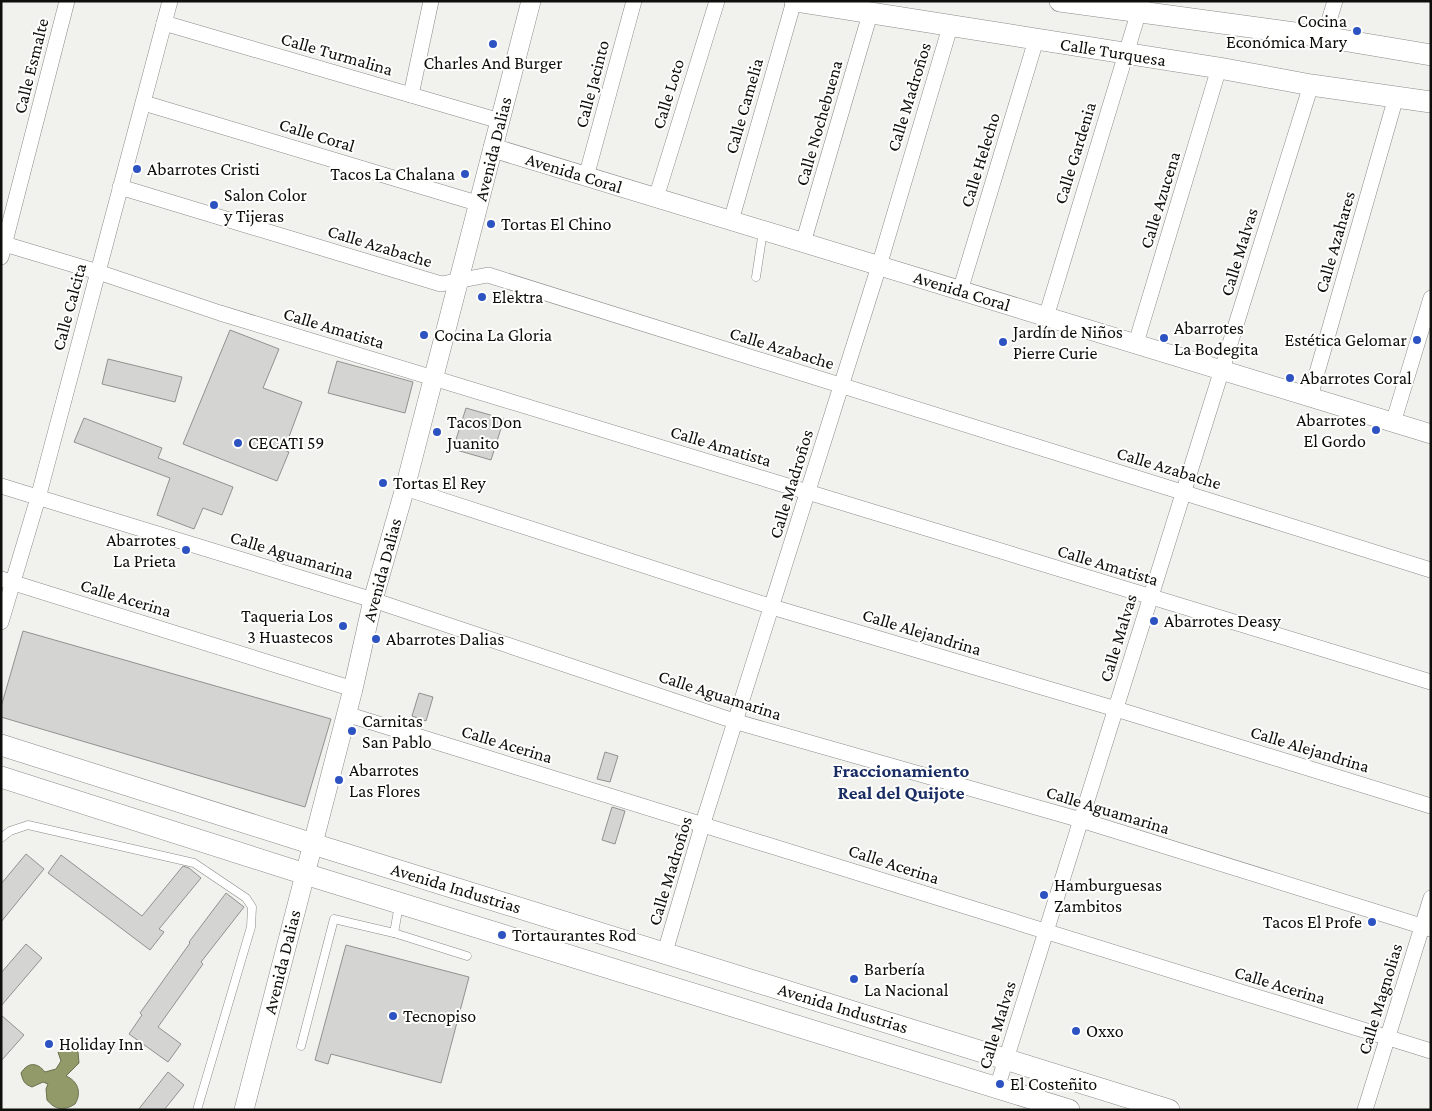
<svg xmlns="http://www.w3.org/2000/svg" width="1432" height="1111" viewBox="0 0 1432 1111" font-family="'Crimson Pro',serif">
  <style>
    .water { fill: #929a69; stroke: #6a704d }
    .building { fill: #d4d5d2; stroke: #91918e }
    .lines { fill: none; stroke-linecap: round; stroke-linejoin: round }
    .service-casing { stroke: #8a8b88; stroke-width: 9 }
    .minor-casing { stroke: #8a8b88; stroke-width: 16 }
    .tertiary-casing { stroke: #8a8b88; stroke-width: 20 }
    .secondary-casing { stroke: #8a8b88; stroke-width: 22 }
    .service { stroke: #fff; stroke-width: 8 }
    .minor { stroke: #fff; stroke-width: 15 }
    .tertiary { stroke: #fff; stroke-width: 19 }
    .secondary { stroke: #fff; stroke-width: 21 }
    .poi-dot { fill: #2d52c2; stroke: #fffffe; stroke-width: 2 }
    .labels { text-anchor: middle; stroke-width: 4; stroke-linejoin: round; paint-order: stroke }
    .poi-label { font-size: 18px; fill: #0e0f0d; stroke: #fffffe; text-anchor: start }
    .street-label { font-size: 18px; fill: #0e0f0d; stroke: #fffffe }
    .neighbourhood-label { font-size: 19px; font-weight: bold; fill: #192d64; stroke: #fffffe }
  </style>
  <rect width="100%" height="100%" fill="#f1f2ee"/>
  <path class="water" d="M70,1046L78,1052L79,1063L66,1076C78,1081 82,1093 75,1104C64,1111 55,1110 47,1100L46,1089L48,1084L43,1082L32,1087C24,1084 23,1081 21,1073C28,1062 37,1062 45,1072L56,1069L61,1061L58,1052L64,1047Z"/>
  <g class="building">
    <path d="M230,330L279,349L263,388L302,402L284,450L289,452L277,481L183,444Z"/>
    <path d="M108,359L182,377L175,402L102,384Z"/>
    <path d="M337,361L413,382L405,413L328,393Z"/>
    <path d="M466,408L504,419L491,460L453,449Z"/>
    <path d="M84,418L162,448L158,458L233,487L222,515L203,508L194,529L157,515L170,478L74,442Z"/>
    <path d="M23,631L331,719L305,807L1,717V707Z"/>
    <path d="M419,693L433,697L426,721L412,716Z"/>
    <path d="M605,752L618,756L610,782L597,779Z"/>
    <path d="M612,807L625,811L615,844L602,840Z"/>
    <path d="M26,854L44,869L1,922V884Z"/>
    <path d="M61,855L142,916L183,866L189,868L201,878L159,929L164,932L150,950L48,873Z"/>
    <path d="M226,893L244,907L201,962L203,964L158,1027L181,1044L168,1062L129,1034L142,1015L140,1013L190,943L189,942Z"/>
    <path d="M26,944L42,958L1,1006V973Z"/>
    <path d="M346,945L469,977L441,1083L331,1054L328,1064L315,1060Z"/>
    <path d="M1,1015L24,1035L1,1061Z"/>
    <path d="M168,1072L184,1085L164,1110H138Z"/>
  </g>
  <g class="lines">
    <g class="service-casing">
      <g id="service">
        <path d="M756,277L763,231"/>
        <path d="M1,838L10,831L28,825L194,863L246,898L252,907L251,927L197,1110"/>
        <path d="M394,933L467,956"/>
        <path d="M301,1046L334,919L394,933L399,905"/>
      </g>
    </g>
    <g class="minor-casing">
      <g id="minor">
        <path d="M164,23L500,121"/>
        <path d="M1324,37L1335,1"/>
        <path d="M411,95L431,1"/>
        <path d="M144,103L480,204"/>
        <path d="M586,177L634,1"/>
        <path d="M120,187L441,284L488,275L1431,570"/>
        <path d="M656,198L717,1"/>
        <path d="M731,221L794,1"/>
        <path d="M1,243L98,272L220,313L1431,682"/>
        <path d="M803,243L870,14"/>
        <path d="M1,257L67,1"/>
        <path d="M960,291L1036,40"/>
        <path d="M1046,317L1142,1"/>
        <path d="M1136,343L1219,68"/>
        <path d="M1310,397L1396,97"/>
        <path d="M1393,423L1431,298"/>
        <path d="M1,486L373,600L737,722L1081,820L1431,929"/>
        <path d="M405,488L772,607L1116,709L1431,806"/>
        <path d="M1,579L353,689"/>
        <path d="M1,622L38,498L170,1"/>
        <path d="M346,714C708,824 1069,940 1431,1051"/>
        <path d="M665,952L703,823L879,266L950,27"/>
        <path d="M997,1088L1311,85"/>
        <path d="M1365,1110L1431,898"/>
      </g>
    </g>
    <g class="tertiary-casing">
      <g id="tertiary">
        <path d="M493,148L1431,434"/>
        <path d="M244,1110L353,689L373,600L405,488L531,1"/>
      </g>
    </g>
    <g class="secondary-casing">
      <g id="secondary">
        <path d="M795,1L1219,68L1311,85L1431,102"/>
        <path d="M1060,1L1324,37L1431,55"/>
        <path d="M1,745L313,844L1169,1110"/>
        <path d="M1,777L305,874L1069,1110"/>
      </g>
    </g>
    <use href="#service" class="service"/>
    <use href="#minor" class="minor"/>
    <use href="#tertiary" class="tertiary"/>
    <use href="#secondary" class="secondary"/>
  </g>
  <g class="poi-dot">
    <circle cx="1357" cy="31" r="5"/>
    <circle cx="493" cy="44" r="5"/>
    <circle cx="137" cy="169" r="5"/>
    <circle cx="465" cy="174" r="5"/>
    <circle cx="214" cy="205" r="5"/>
    <circle cx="491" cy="224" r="5"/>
    <circle cx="482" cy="297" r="5"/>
    <circle cx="424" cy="335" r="5"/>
    <circle cx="1164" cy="338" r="5"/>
    <circle cx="1417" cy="340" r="5"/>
    <circle cx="1003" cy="342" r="5"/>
    <circle cx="1290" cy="378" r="5"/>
    <circle cx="1376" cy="430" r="5"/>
    <circle cx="437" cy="432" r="5"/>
    <circle cx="238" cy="443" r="5"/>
    <circle cx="383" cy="483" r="5"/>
    <circle cx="186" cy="550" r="5"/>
    <circle cx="1154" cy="621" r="5"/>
    <circle cx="343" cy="626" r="5"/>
    <circle cx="376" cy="639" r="5"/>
    <circle cx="352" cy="731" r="5"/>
    <circle cx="339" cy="780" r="5"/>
    <circle cx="1044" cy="895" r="5"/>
    <circle cx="1372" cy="922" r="5"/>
    <circle cx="502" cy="935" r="5"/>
    <circle cx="854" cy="979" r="5"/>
    <circle cx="393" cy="1016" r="5"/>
    <circle cx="1076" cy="1031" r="5"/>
    <circle cx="49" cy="1044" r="5"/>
    <circle cx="1000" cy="1084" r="5"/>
  </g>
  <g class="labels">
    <g class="poi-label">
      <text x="1347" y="27" text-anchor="end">Cocina<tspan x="1347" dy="21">Económica Mary</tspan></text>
      <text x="493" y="69" text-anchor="middle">Charles And Burger</text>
      <text x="147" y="175">Abarrotes Cristi</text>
      <text x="455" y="180" text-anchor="end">Tacos La Chalana</text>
      <text x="224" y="201">Salon Color<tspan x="224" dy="21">y Tijeras</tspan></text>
      <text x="501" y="230">Tortas El Chino</text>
      <text x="492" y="303">Elektra</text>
      <text x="1174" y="334">Abarrotes<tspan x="1174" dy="21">La Bodegita</tspan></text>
      <text x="1013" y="338">Jardín de Niños<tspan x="1013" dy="21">Pierre Curie</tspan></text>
      <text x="434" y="341">Cocina La Gloria</text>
      <text x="1407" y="346" text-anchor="end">Estética Gelomar</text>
      <text x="1300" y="384">Abarrotes Coral</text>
      <text x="1366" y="426" text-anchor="end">Abarrotes<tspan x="1366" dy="21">El Gordo</tspan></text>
      <text x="447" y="428">Tacos Don<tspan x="447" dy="21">Juanito</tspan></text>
      <text x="248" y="449">CECATI 59</text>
      <text x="393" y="489">Tortas El Rey</text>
      <text x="176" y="546" text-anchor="end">Abarrotes<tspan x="176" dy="21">La Prieta</tspan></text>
      <text x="333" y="622" text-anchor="end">Taqueria Los<tspan x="333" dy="21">3 Huastecos</tspan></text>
      <text x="1164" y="627">Abarrotes Deasy</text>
      <text x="386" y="645">Abarrotes Dalias</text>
      <text x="362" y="727">Carnitas<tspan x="362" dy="21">San Pablo</tspan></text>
      <text x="349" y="776">Abarrotes<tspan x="349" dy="21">Las Flores</tspan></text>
      <text x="1054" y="891">Hamburguesas<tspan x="1054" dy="21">Zambitos</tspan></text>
      <text x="1362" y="928" text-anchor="end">Tacos El Profe</text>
      <text x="512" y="941">Tortaurantes Rod</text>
      <text x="864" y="975">Barbería<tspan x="864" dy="21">La Nacional</tspan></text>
      <text x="403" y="1022">Tecnopiso</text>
      <text x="1086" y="1037">Oxxo</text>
      <text x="59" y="1050">Holiday Inn</text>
      <text x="1010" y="1090">El Costeñito</text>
    </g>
    <g class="street-label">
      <text transform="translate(1113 52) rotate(9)" y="6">Calle Turquesa</text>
      <text transform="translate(337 54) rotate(16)" y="6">Calle Turmalina</text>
      <text transform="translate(31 66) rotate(-76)" y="6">Calle Esmalte</text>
      <text transform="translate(592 84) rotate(-75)" y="6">Calle Jacinto</text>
      <text transform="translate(668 94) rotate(-73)" y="6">Calle Loto</text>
      <text transform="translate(909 97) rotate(-73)" y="6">Calle Madroños</text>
      <text transform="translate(744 106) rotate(-74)" y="6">Calle Camelia</text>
      <text transform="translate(819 123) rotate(-74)" y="6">Calle Nochebuena</text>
      <text transform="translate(317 135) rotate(17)" y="6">Calle Coral</text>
      <text transform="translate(493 149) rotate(-76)" y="6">Avenida Dalias</text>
      <text transform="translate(1075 153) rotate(-73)" y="6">Calle Gardenia</text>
      <text transform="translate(980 160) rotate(-73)" y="6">Calle Helecho</text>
      <text transform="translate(574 173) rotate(17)" y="6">Avenida Coral</text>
      <text transform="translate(1160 200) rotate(-73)" y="6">Calle Azucena</text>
      <text transform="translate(1335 242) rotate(-74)" y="6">Calle Azahares</text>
      <text transform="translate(380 246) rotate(17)" y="6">Calle Azabache</text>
      <text transform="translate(1239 252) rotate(-73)" y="6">Calle Malvas</text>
      <text transform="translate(962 291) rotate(17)" y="6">Avenida Coral</text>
      <text transform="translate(69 307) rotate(-75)" y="6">Calle Calcita</text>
      <text transform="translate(334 328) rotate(17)" y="6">Calle Amatista</text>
      <text transform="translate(782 348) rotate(17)" y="6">Calle Azabache</text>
      <text transform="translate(721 446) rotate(17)" y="6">Calle Amatista</text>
      <text transform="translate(1169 468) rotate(17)" y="6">Calle Azabache</text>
      <text transform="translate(791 484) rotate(-73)" y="6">Calle Madroños</text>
      <text transform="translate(292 555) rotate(17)" y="6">Calle Aguamarina</text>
      <text transform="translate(1108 565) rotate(17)" y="6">Calle Amatista</text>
      <text transform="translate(382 570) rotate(-75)" y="6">Avenida Dalias</text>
      <text transform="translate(126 598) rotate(17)" y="6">Calle Acerina</text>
      <text transform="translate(922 632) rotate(17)" y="6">Calle Alejandrina</text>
      <text transform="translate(1118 638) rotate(-73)" y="6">Calle Malvas</text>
      <text transform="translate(720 695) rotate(18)" y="6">Calle Aguamarina</text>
      <text transform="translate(507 744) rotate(17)" y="6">Calle Acerina</text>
      <text transform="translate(1310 749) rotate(17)" y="6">Calle Alejandrina</text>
      <text transform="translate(1108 810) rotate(17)" y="6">Calle Aguamarina</text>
      <text transform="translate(894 864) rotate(18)" y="6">Calle Acerina</text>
      <text transform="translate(670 871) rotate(-73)" y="6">Calle Madroños</text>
      <text transform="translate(456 888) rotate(17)" y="6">Avenida Industrias</text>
      <text transform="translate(282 962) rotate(-76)" y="6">Avenida Dalias</text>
      <text transform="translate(1280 985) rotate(17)" y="6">Calle Acerina</text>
      <text transform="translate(1380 999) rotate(-73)" y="6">Calle Magnolias</text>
      <text transform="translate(843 1008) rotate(17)" y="6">Avenida Industrias</text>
      <text transform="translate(997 1025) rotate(-73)" y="6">Calle Malvas</text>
    </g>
    <g class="neighbourhood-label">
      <text x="901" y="777">Fraccionamiento<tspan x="901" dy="22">Real del Quijote</tspan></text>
    </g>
  </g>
  <rect width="1432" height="1111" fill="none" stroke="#0e0f0d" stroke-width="5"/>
</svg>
